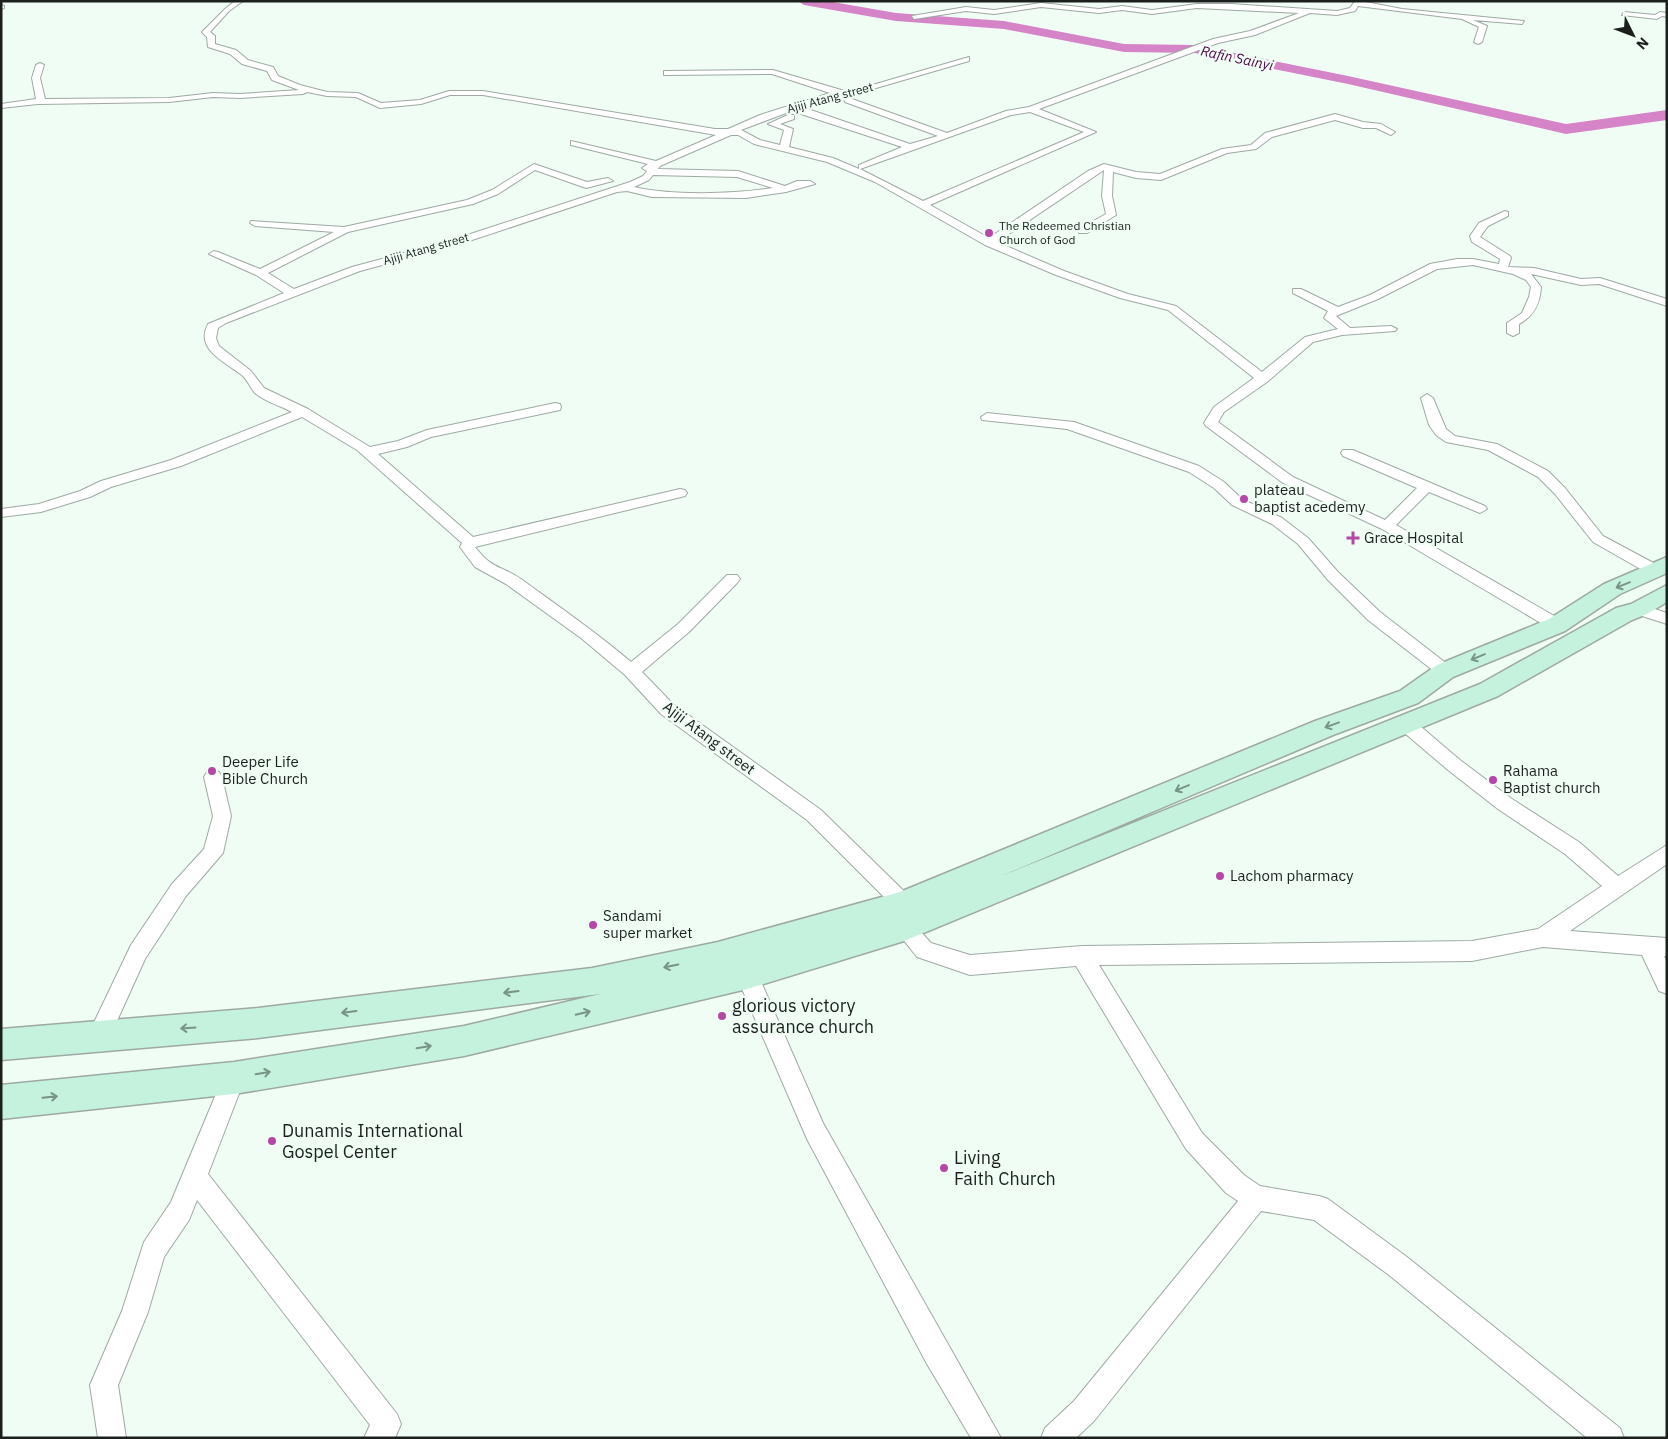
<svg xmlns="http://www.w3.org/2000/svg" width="1668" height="1439" viewBox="0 0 1668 1439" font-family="'IBM Plex Sans',sans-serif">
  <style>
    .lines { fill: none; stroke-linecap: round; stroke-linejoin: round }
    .river { fill: #d484c7; fill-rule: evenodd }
    .street-casing { stroke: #9da9a2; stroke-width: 2 }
    .secondary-casing { stroke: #9da9a2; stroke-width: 3 }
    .street { fill: #fff; fill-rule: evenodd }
    .secondary { fill: #c5f2dd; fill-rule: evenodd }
    .oneway { stroke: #789487 }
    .poi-dot { fill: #b447a7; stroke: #f0fdf5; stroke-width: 2 }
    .labels { text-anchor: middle; stroke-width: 5; stroke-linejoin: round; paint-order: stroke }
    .far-street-label { font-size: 12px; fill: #1b201d; stroke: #f0fdf5 }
    .far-poi-label { font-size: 12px; fill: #1b201d; stroke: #f0fdf5; text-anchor: start }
    .far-water-label { font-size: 14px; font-style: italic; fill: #4f0548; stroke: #f0fdf5 }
    .poi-label { font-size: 15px; fill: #1b201d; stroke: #f0fdf5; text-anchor: start }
    .street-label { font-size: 15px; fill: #1b201d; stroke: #f0fdf5 }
    .near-poi-label { font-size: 18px; fill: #1b201d; stroke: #f0fdf5; text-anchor: start }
  </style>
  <rect width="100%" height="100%" fill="#f0fdf5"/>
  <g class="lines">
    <path class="river" d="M798,1H827L896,13L1004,21L1124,44L1195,45L1348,76L1566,124L1667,110V120L1566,134L1348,84L1195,53L1124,52L1004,29L896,21L804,5Z"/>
    <g class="street-casing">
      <g id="street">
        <path d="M235,1H243L229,11L210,32L215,36V44L236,50L248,60L273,67L278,76L300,85L327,92L358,93L381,103L420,100L449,91H483L715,129H728L760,115L830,93L772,74L667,75H664V71L773,70L848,92L969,57V61L852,95V99L947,133L1006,111L1029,107L1213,39L1250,31L1299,13L1197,8L1152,14L1122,10L1099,13L1041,7L994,14L966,11L914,19L912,16L966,7L994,10L1041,3L1099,9L1122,6L1152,10L1197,4H1231L1337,11L1350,8L1355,1H1361L1402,9L1524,21L1522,24L1473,20L1487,26L1482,42L1478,44L1474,42L1479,27L1462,19L1358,6L1355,11L1337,15L1310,13L1255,35L1218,43L1039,109L1096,132L930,205L989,238L1088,171L1104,164L1136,172L1160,174L1222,149L1251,145L1265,133L1335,114L1363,122L1381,124L1395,132L1391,135L1376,128H1363L1335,120L1272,137L1256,149L1227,153L1161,180L1136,178L1113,172L1112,196L1116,215L1087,233H1079V229L1106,214L1102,196L1104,170L997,242L1064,271L1128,294L1176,306L1262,372L1305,337L1338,329L1324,318L1328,311L1293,293V289H1301L1338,307L1370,295L1430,264L1457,259H1473L1499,264L1500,259L1472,242L1470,236L1479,223L1505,211L1508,212V216L1488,226L1480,237L1510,256L1511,258L1508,267L1534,268L1581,279L1600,278L1667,299V306L1599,284L1581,285L1531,274L1541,287C1540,304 1534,316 1519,324V333L1513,336L1507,333V323L1522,313L1529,297L1531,287L1526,280L1513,274L1473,265L1437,269L1378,299L1336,316L1350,328L1391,326L1397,329L1395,331L1342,335L1313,342L1267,382L1224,412L1218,422L1293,477L1385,520L1417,488L1343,456L1341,453L1343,450H1353L1485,506L1487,509L1480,513L1429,492L1396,525L1563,621L1565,625L1563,629H1551L1382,529L1283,483L1206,426L1204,423L1214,407L1254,378L1168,310L1120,298L1056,275L985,245L875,182L827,162L754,144L738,135H731L660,166L658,169L738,171L785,186L797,181H810L815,184L786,192L746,198L652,197L627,191L617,192L460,244L360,271L226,323L218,328L216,338L219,346L251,371L264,388L308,409L370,447L398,441L427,430L555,403L560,404L561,407L560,410L431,437L407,447L378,454L473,537L680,489L685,490L687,493L685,496L475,547C493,570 500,565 521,579C558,606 596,632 631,662L678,624L727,575H737L740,579L737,583L689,632L642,672L673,704L821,810L911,898L914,904L911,910L904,913L897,910L807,820L661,714L625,675L581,638L506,584L475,567L460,547L462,543L357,450L302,417L181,466L111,487L90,497L41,512L1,517V509L39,504L80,491L101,481L171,460L292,412C281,406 263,401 254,392C250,387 248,381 243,376C227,363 194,350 208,324L284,293L256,275L209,254L214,251L218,252L260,269L334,232L255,226L250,223L251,221L344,227L467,200L492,190L534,164L587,182L608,178L613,181L586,188L535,170L498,194L473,204L348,232L268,273L294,289L352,267L452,240L630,182L643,176L647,171L642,168L648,164L571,145V141L656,161L716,135L483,95H450L421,104L380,108L356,97L327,96L307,92L303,94L240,98L213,97L169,102L38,104L1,108V104L36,99L32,78L36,65L40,63L44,65L40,78L45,99L169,98L213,93L240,94L299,90L272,80L267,71L242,64L230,54L208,47L207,37L202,32L225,9ZM838,95L844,96L845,102L938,136L910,144L802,107ZM794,110L801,114L902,147L859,165V169L833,158L789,147L793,129L780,124L794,119V115H788L768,124L784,130L780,145L760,140L741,130ZM1030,112L1084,132L923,201L860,169L1011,115ZM653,175L737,177L773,188C733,194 673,196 634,187L649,180Z"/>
        <path d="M1,5L4,6V8L1,9Z"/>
        <path d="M1624,12L1655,15L1660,12L1667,13V17L1662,16L1657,19L1622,15Z"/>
        <path d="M1427,394L1433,398L1446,429L1455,436L1497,444L1548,471L1565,488L1603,536L1661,567L1664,571L1661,575H1651L1593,542L1555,494L1538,477L1488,450L1446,442L1436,435L1429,425L1421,398Z"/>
        <path d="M987,413L1074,422L1199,466L1224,482L1242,499L1282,518L1308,538L1338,572L1380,612L1451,667L1453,671L1451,675L1445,677L1439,675L1368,620L1328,580L1298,544L1272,524L1232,505L1214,488L1189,472L1067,429L982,420L981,417Z"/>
        <path d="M1639,604L1667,613V624L1633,613L1631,609L1633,605Z"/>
        <path d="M1407,718L1413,720L1460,760L1512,799L1579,842L1618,876L1667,845V864L1570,931L1667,938V956H1664L1667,962V994L1659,991L1642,955L1543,947L1472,961L1099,965L1202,1133L1244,1175L1260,1186L1319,1196L1328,1199L1407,1257L1620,1428L1624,1438H1587L1389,1275L1314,1220L1261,1211L1094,1421L1076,1438H1041L1045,1428L1074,1401L1238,1201L1226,1193L1186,1149L1076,966L970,975L917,957L894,928L897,921L904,919L911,921L931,943L970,955L1082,946L1472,941L1538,929L1602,886L1565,854L1498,809L1448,770L1401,730L1398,725L1401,720Z"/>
        <path d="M213,770L219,772L222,777L231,816L223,853L186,896L145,959L107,1043L99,1046L91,1043L88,1035L131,945L172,884L204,849L213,816L204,777L207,772Z"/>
        <path d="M747,965L755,968L823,1123L1001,1438H971L927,1364L807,1139L736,975L739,968Z"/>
        <path d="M234,1067L242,1070L245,1078L208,1174L397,1414L401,1424L395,1438H364L370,1425L197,1200L189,1220L164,1257L148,1312L118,1385L126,1438H98L90,1385L122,1311L144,1242L171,1202L226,1070Z"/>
      </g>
    </g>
    <g class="secondary-casing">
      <path id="secondary" d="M1667,557V573L1620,594L1565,631L1453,677L1418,703L1333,735L1001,876L1480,684L1616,608L1631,604L1667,585V602L1647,614L1632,620L1498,696L904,941L747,989L464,1056L234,1094L1,1119V1085L234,1062L464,1026L600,994L258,1038L1,1060V1029L258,1008L592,968L718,942L900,892L1315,721L1400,691L1437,665L1549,619L1604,584Z"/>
    </g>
    <use href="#street" class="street"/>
    <use href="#secondary" class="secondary"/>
  </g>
  <defs><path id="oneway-shaft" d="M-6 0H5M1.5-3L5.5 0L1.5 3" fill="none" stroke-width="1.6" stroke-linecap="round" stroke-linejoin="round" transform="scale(1.25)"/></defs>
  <g class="oneway">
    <use href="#oneway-shaft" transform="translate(1623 585) rotate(158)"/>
    <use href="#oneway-shaft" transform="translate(1478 657) rotate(158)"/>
    <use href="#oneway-shaft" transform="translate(1332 725) rotate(160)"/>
    <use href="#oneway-shaft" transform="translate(1182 788) rotate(157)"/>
    <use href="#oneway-shaft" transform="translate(671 966) rotate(168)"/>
    <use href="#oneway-shaft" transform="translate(511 992) rotate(173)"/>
    <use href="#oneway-shaft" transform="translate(349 1012) rotate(173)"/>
    <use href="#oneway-shaft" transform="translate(583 1013) rotate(-13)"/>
    <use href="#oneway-shaft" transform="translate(188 1028) rotate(176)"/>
    <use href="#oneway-shaft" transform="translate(424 1047) rotate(-9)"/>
    <use href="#oneway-shaft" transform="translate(263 1073) rotate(-9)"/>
    <use href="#oneway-shaft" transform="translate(50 1097) rotate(-6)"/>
  </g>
  <g class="poi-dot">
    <circle cx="989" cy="233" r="5"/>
    <circle cx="1244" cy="499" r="5"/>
    <path d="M1350.5 530.5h5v5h5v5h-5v5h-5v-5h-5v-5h5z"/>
    <circle cx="212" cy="771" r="5"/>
    <circle cx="1493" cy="780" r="5"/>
    <circle cx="1220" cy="876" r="5"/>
    <circle cx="593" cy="925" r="5"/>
    <circle cx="722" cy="1016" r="5"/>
    <circle cx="272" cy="1141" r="5"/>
    <circle cx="944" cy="1168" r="5"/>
  </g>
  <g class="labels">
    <g class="far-street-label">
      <text transform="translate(830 98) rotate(-15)" y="4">Ajiji Atang street</text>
      <text transform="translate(426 249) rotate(-16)" y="4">Ajiji Atang street</text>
    </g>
    <g class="far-poi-label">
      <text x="999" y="230">The Redeemed Christian<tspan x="999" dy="14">Church of God</tspan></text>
    </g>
    <g class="far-water-label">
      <text transform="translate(1237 58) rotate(12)" y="5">Rafin Sainyi</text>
    </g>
    <g class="poi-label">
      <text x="1254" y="495">plateau<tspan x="1254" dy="17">baptist acedemy</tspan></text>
      <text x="1364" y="543">Grace Hospital</text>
      <text x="222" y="767">Deeper Life<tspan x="222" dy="17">Bible Church</tspan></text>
      <text x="1503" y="776">Rahama<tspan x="1503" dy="17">Baptist church</tspan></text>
      <text x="1230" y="881">Lachom pharmacy</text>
      <text x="603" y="921">Sandami<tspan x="603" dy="17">super market</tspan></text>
    </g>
    <g class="street-label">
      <text transform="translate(709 738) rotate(37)" y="5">Ajiji Atang street</text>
    </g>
    <g class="near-poi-label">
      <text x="732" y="1012">glorious victory<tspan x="732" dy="21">assurance church</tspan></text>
      <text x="282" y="1137">Dunamis International<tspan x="282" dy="21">Gospel Center</tspan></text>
      <text x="954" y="1164">Living<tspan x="954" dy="21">Faith Church</tspan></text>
    </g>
  </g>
  <rect width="1668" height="1439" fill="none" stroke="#1b201d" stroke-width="5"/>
  <g transform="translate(1633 35) rotate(132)" stroke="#f0fdf5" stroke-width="4" paint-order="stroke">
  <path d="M0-4L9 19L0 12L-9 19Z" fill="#1b201d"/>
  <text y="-8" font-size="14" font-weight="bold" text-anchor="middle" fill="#1b201d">N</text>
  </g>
</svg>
